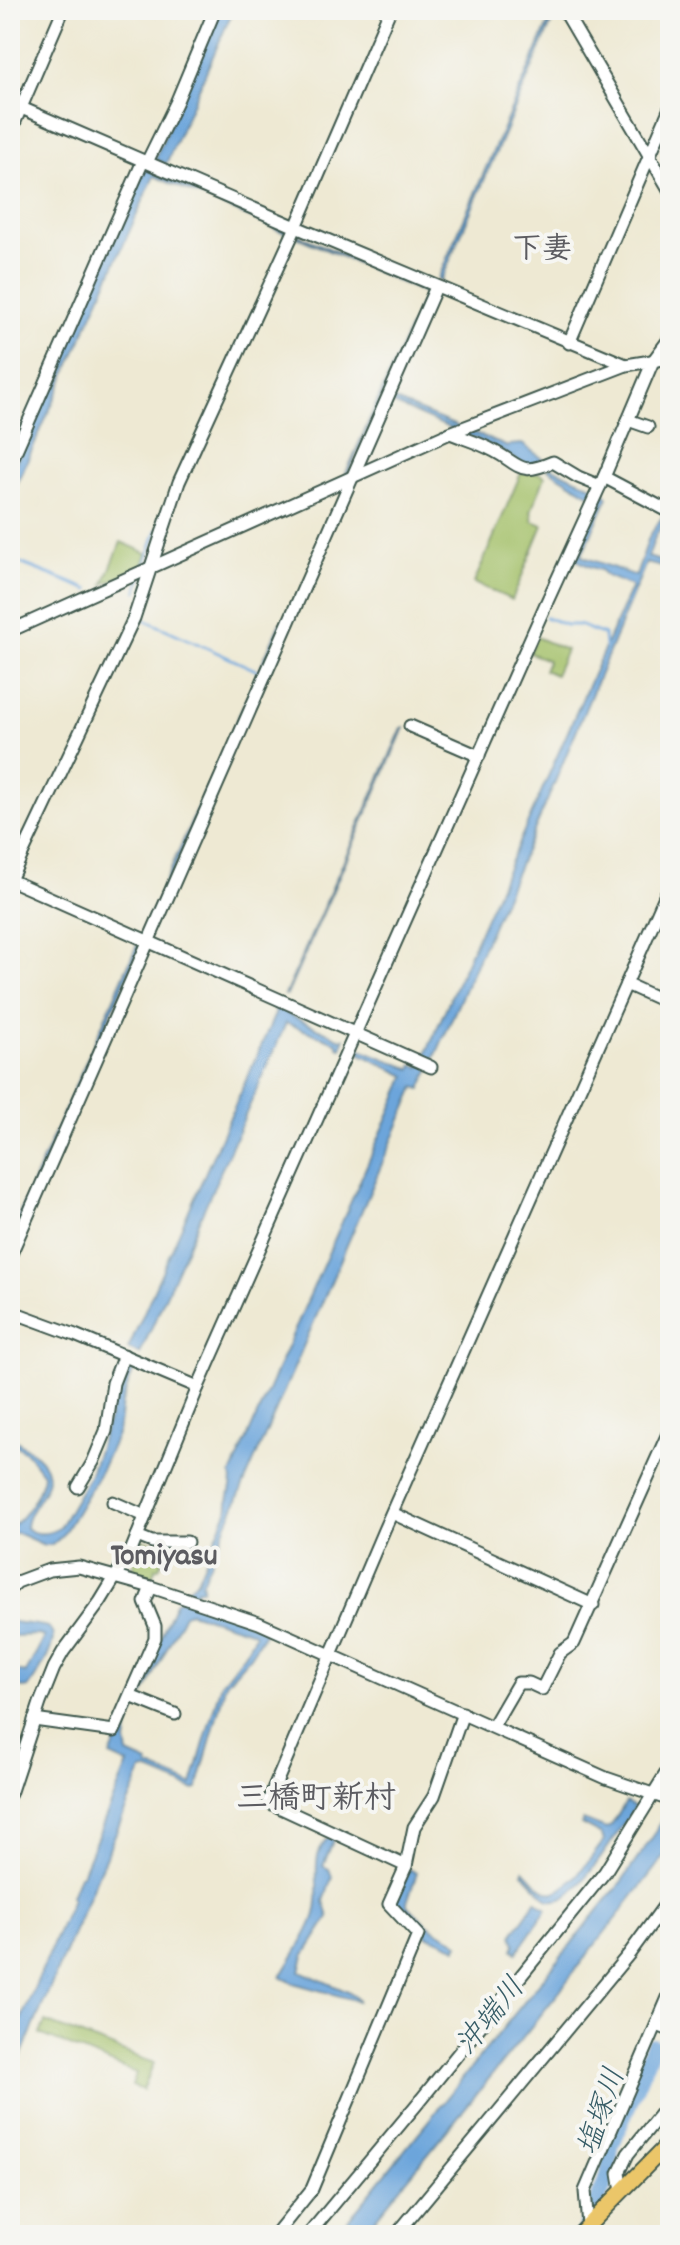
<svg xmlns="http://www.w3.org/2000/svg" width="680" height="2245" viewBox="0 0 680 2245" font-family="Dekko,'Klee One',sans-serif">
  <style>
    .green { fill: #a3c067; stroke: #617e4e; stroke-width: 2 }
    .water { fill: #6ca5db; stroke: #467188; stroke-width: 2; fill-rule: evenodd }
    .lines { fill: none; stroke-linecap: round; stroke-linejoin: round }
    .stream { stroke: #6ca5db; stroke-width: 3 }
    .river { stroke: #6ca5db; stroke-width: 16 }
    .minor-casing { stroke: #3e574c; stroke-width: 15 }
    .major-casing { stroke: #3e574c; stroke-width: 18 }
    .minor { stroke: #fff; stroke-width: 11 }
    .major { stroke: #ebc669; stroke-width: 14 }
    .labels { text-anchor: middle; stroke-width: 8; stroke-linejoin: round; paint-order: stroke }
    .neighbourhood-label { font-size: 30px; font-weight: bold; fill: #5c5c61; stroke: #f6f6f2 }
    .water-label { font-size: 30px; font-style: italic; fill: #365c66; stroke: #f6f6f2 }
    .quarter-label { font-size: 32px; font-weight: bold; fill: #5c5c61; stroke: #f6f6f2 }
  </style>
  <rect width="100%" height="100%" fill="#f6f6f2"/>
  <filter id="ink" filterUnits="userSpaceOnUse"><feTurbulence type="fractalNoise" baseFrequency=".0125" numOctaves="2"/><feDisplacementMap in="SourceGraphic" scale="16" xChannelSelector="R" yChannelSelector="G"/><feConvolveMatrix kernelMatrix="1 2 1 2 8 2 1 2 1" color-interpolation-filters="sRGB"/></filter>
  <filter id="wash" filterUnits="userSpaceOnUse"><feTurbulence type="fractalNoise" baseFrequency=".006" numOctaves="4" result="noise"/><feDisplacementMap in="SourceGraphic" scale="32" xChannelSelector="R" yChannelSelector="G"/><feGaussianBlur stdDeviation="1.8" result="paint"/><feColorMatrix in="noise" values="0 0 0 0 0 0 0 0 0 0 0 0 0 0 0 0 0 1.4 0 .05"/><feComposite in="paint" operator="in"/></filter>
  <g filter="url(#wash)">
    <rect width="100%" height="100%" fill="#eee9d3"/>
    <g class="green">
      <path d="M521,473H541L545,477L531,511L533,521L543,525L512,600L474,583Z"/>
      <path d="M121,542L147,553L142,568L104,584Z"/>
      <path d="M536,637L566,650L555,675L544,670L548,660L529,653Z"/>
      <path d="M142,1540L168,1546L159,1568H156L149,1583L134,1577L132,1569Z"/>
      <path d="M45,2022L154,2063L143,2090L132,2086L136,2073L40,2034Z"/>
    </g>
    <g class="water">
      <path d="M219,10H233L166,164L155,159Z"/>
      <path d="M554,10H557L441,281L438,279Z"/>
      <path d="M145,169L291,232L288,234L154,176L10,499V476Z"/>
      <path d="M298,235L425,290H429L348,474L346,473L425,293L297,237Z"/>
      <path d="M393,400L508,447L510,445L522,444L543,459L542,462L528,467L497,448L391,403Z"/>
      <path d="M550,467L603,491L608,497L581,556L636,576L649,537L664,514L668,516L655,537L648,557L670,564V569L646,563L547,801L421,1089L415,1087L201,1584L203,1585L202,1589H197L193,1599L266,1631L250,1656L226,1683L197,1789L194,1790L147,1770L142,1771L10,2082V2046L72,1899L71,1896L79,1875L82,1874L128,1764L110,1756L176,1601L181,1599L184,1591L197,1581L228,1509C226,1495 235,1486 231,1475L406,1076L357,1052L355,1055L352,1054L356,1044L358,1045V1048L411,1069L413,1065L420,1067L632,586L606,576L601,570C589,568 582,562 571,557L598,500L548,469ZM190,1612L253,1632L255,1635L244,1654L221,1683L192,1785L148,1766V1763L128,1754L126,1742L129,1724L184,1614Z"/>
      <path d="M280,623H283L146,932L143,931Z"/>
      <path d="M402,728H404L287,995H285Z"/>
      <path d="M137,945L140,947L10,1243V1235Z"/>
      <path d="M276,1004L288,1010L287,1014L341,1039L345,1038L341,1048L338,1047V1043L286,1023L140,1354L128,1349L276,1012L274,1010Z"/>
      <path d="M128,1362L135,1366L122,1402L118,1432L99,1474L62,1536L52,1545H44L17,1533H13L10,1537V1527C25,1518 42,1491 43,1474L28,1454L10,1441V1435C20,1446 36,1451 44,1464C59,1487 26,1506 26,1528C35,1536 49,1534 59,1528L89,1476Z"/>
      <path d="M10,1621C20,1624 40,1624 47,1627C65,1636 36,1677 29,1687L23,1688L10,1683V1670L26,1673L44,1637L39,1635L11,1636Z"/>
      <path d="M626,1802L635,1807C618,1832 590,1878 567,1896C561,1900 555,1901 548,1900L523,1873L524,1870C530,1876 540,1889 548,1892C566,1897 593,1854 604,1841L602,1835L581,1824L583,1820L606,1829L611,1826Z"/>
      <path d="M670,1804V1846L659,1863L566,1982L561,1990L362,2235H336L622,1881L654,1835Z"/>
      <path d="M331,1835L335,1836L323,1866L329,1869L332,1877L324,1901L329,1917L304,1956L300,1971L348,1992L358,1999V2001L293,1983L281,1977C291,1959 310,1933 315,1914C323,1888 306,1855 331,1835Z"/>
      <path d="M409,1869L417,1873L407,1902V1905L427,1924L459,1944L457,1948L424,1934L394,1906Z"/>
      <path d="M536,1901L547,1909L517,1952L513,1949L515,1945L512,1935Z"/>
    </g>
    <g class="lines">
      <g class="stream">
        <path d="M10,559L89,590"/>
        <path d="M145,565L157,530"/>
        <path d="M137,591L141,576"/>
        <path d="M545,617L566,625H579L604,635L605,647"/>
        <path d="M141,618L258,671"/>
      </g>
      <path class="river" d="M585,2230L608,2176L611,2147L653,2046"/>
    </g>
  </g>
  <g filter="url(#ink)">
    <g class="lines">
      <g class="minor-casing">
        <g id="minor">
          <path d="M564,10L670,191"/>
          <path d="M10,103L296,227L626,365"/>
          <path d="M10,133L63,10"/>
          <path d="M147,162L176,103L215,10"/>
          <path d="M569,343L670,108"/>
          <path d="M628,420L648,427"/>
          <path d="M450,433C465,439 480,443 494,451C522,466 519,476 553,462L578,477L600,486"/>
          <path d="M10,464L143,161"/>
          <path d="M604,477L670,512"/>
          <path d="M10,631L450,433L626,365L670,358"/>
          <path d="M410,726L479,756"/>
          <path d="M10,880L134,618L179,482L296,227L390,10"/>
          <path d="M10,880L431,1067"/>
          <path d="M626,984L670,1004"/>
          <path d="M10,1256L436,287"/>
          <path d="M10,1311L75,1335L198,1387"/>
          <path d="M78,1487L93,1462L106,1431L113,1383L124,1355"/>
          <path d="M113,1502L145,1516"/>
          <path d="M392,1513L593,1605"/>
          <path d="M137,1536L152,1542H187"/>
          <path d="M10,1589L17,1582L49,1570L79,1567L151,1587L259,1623L606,1778L670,1800"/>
          <path d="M130,1696L175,1714"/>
          <path d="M34,1720L114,1731L155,1638V1626L145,1602L151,1587"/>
          <path d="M493,1726L518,1683H529L542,1689L560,1653L574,1643L670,1429"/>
          <path d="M10,1794L40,1703L54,1668L63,1652L100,1602L131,1551L198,1387L545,606L604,477L653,361L670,338"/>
          <path d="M406,1866L268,1802L384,1530L670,885"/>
          <path d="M657,2025L670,2030"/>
          <path d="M622,2191L619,2173L628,2154L670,2102"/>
          <path d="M275,2235L312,2189L418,1935L389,1904L406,1866L414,1827L434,1796L463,1713"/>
          <path d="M308,2235L423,2097L605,1872L670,1767"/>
          <path d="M396,2235L629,1954L670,1898"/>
          <path d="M595,2235L588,2225L585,2191L670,1993"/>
        </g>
      </g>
      <g class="major-casing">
        <path id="major" d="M579,2235L670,2142"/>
      </g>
      <use href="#minor" class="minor"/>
      <use href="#major" class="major"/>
    </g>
  </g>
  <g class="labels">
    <g class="neighbourhood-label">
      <text x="542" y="257">下妻</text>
    </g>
    <g class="water-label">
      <text transform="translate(489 2015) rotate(-51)" y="10">沖端川</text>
      <text transform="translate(600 2111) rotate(-71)" y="10">塩塚川</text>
    </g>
    <g class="quarter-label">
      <text x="164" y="1564">Tomiyasu</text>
      <text x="316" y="1807">三橋町新村</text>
    </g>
  </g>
  <rect width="680" height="2245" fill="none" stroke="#f6f6f2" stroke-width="40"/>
</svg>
